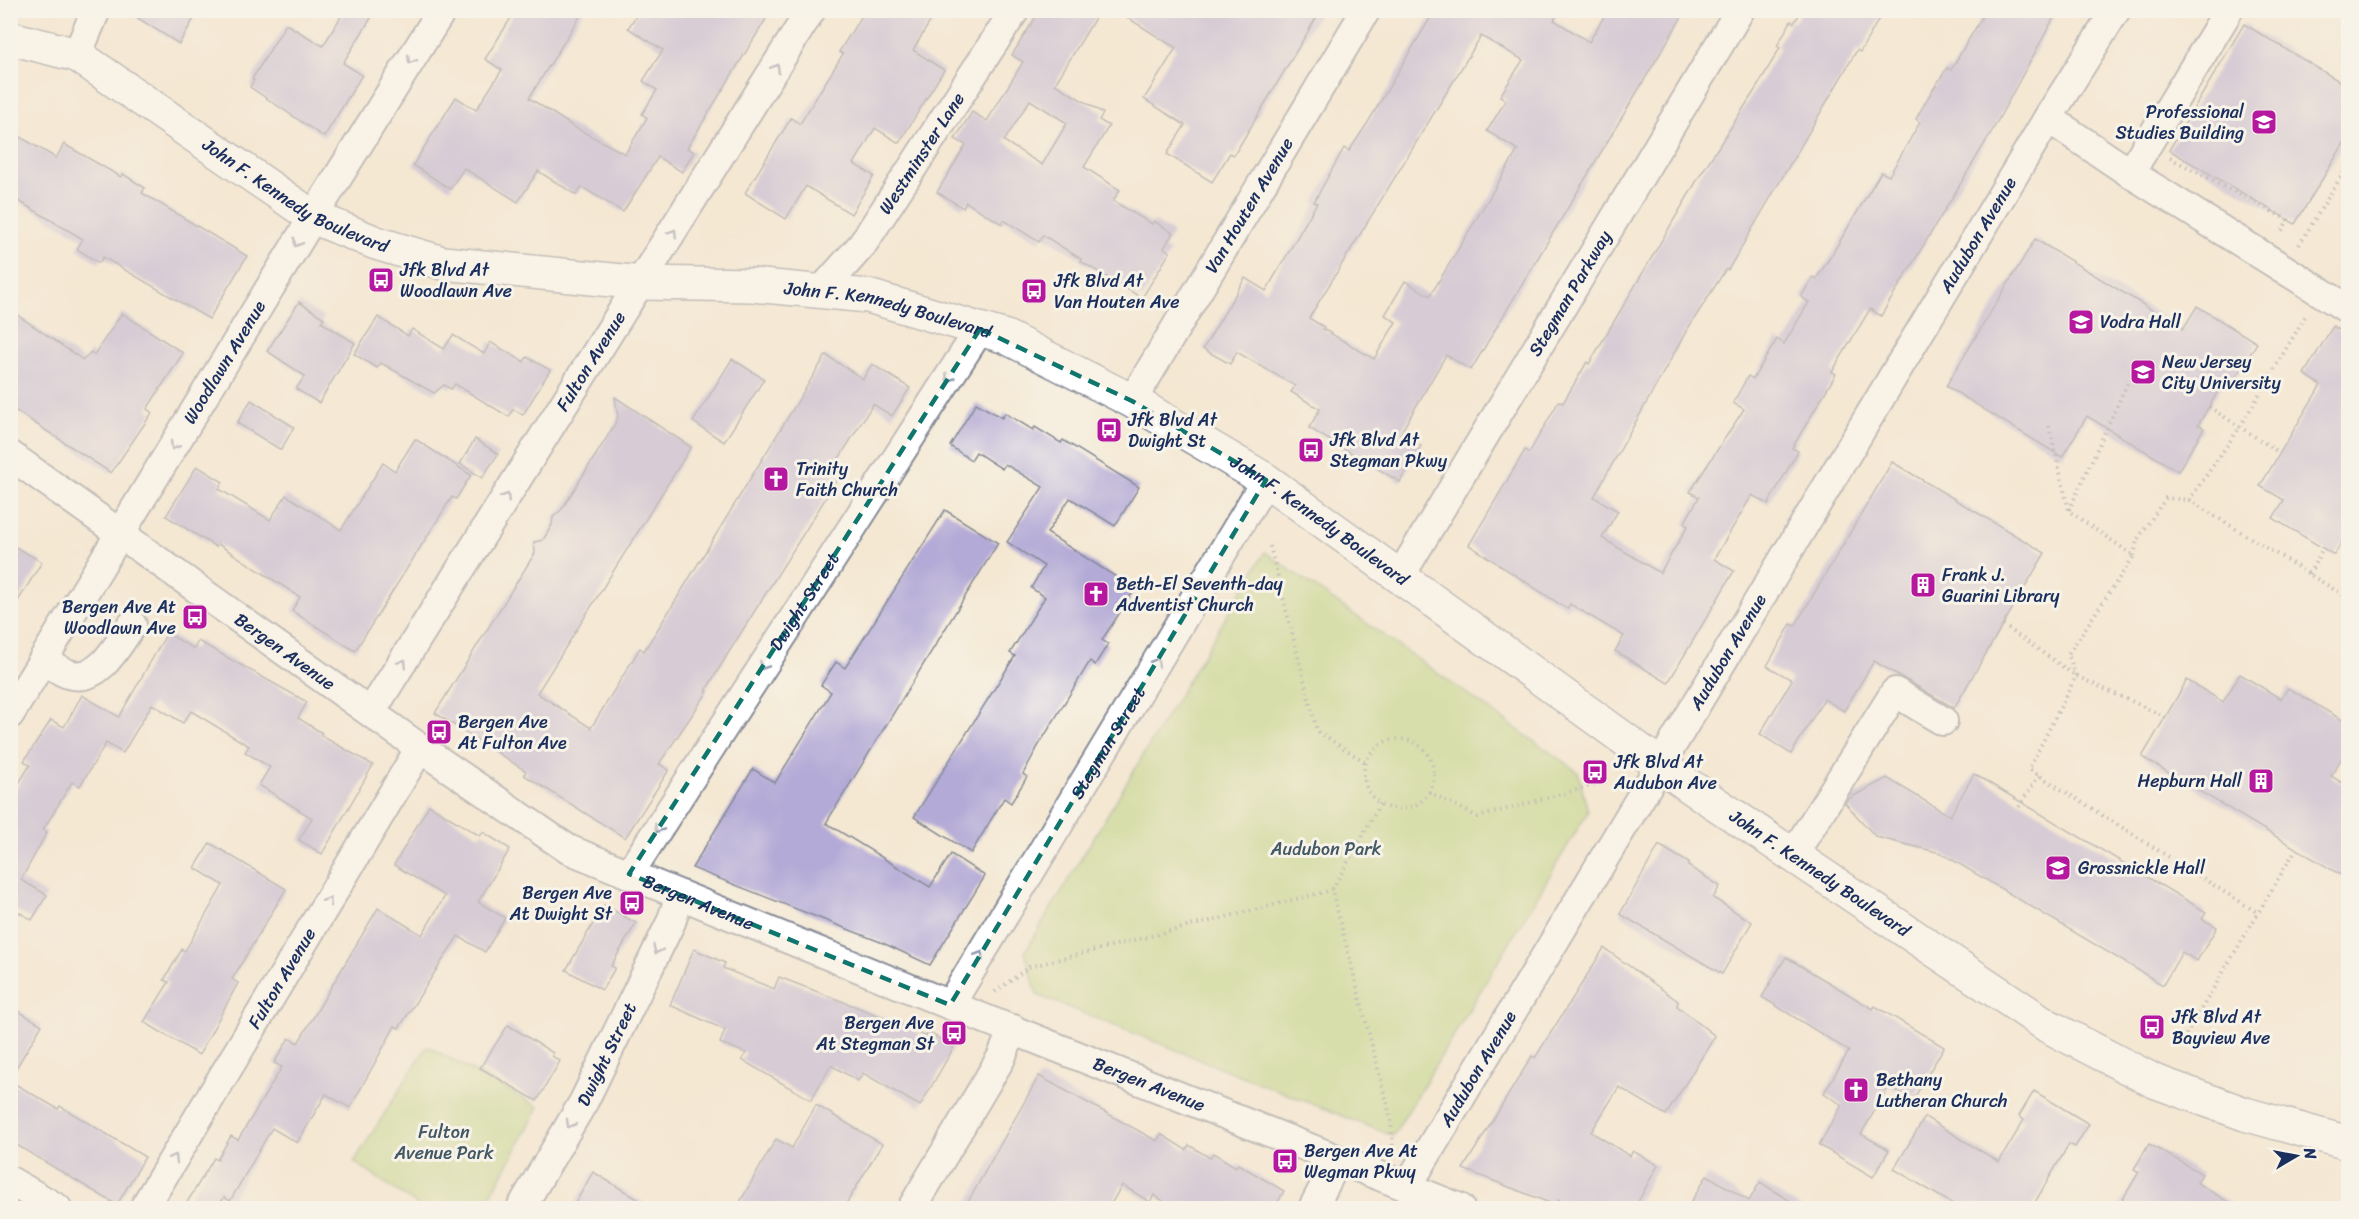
<svg xmlns="http://www.w3.org/2000/svg" width="2359" height="1219" viewBox="0 0 2359 1219" font-family="Sriracha,sans-serif">
  <style>
    .green { fill: #b5d37a; stroke: #68816c; stroke-width: 1.5 }
    .building { fill: #b4aad7; fill-rule: evenodd }
    .lines { fill: none; stroke-linecap: round; stroke-linejoin: round }
    .minor-casing { stroke: #888c98; stroke-width: 32 }
    .major-casing { stroke: #888c98; stroke-width: 36 }
    .path { stroke: #888c98; stroke-width: 4; stroke-dasharray: 1.5 4.5; stroke-linecap: butt }
    .minor { stroke: #fff; stroke-width: 28 }
    .major { stroke: #fff; stroke-width: 33 }
    .oneway { stroke: #8d97ae }
    .marked { fill: none; stroke: #0f766e; stroke-width: 4.5; stroke-dasharray: 12 8; stroke-linejoin: round }
    .labels { text-anchor: middle; stroke-width: 6; stroke-linejoin: round; paint-order: stroke }
    .poi-label { font-size: 18px; fill: #1b2f5e; stroke: #f7f3e8; text-anchor: start }
    .street-label { font-size: 18px; fill: #1b2f5e; stroke: #f7f3e8 }
    .park-label { font-size: 18px; fill: #425865; stroke: #f7f3e8 }
  </style>
  <rect width="100%" height="100%" fill="#f7f3e8"/>
  <filter id="ink" filterUnits="userSpaceOnUse"><feTurbulence type="fractalNoise" baseFrequency=".0167" numOctaves="2"/><feDisplacementMap in="SourceGraphic" scale="12" xChannelSelector="R" yChannelSelector="G"/><feConvolveMatrix kernelMatrix="1 2 1 2 8 2 1 2 1" color-interpolation-filters="sRGB"/></filter>
  <filter id="wash" filterUnits="userSpaceOnUse"><feTurbulence type="fractalNoise" baseFrequency=".008" numOctaves="4" result="noise"/><feDisplacementMap in="SourceGraphic" scale="24" xChannelSelector="R" yChannelSelector="G"/><feGaussianBlur stdDeviation="1.35" result="paint"/><feColorMatrix in="noise" values="0 0 0 0 0 0 0 0 0 0 0 0 0 0 0 0 0 1.4 0 .05"/><feComposite in="paint" operator="in"/></filter>
  <g filter="url(#wash)">
    <rect width="100%" height="100%" fill="#f4e8d3"/>
    <g class="green">
      <path d="M1265,552L1578,772L1588,812L1393,1136L1037,995L1025,952Z"/>
      <path d="M427,1046L539,1107L484,1208H422L354,1162Z"/>
    </g>
    <g id="blocks">
      <g class="building">
        <path d="M125,10H199L179,44Z"/>
        <path d="M345,10H376L343,63L362,75L324,137L250,87L254,80L252,79L286,24L323,46Z"/>
        <path d="M516,10H584L529,98L574,127L625,154L647,118L642,114L657,90L643,81L663,50L628,28L640,10H752L766,19L687,148L694,152L682,172L658,157L623,212L582,187L576,195L538,171L518,202L464,168L450,189L413,165L456,97L476,110L502,70L485,59Z"/>
        <path d="M865,10H937L913,50L944,70L899,143L875,128L854,164L874,176L851,214L806,186L786,219L745,193L791,118L800,124L843,54L839,52Z"/>
        <path d="M1040,10H1100L1055,84L1103,113L1099,120L1109,126L1084,167L1120,190L1113,201L1152,224L1154,221L1173,233L1164,248L1170,252L1142,298L1080,261L1081,259L1043,235L1039,242L1004,220L1002,224L966,202L963,208L937,192L966,145L955,139L972,112L987,121L1023,62L1012,55ZM1030,100L1067,123L1042,165L1004,141Z"/>
        <path d="M1115,10H1321L1234,155L1230,153L1212,182L1167,154L1185,125L1144,99L1176,48Z"/>
        <path d="M1435,10H1560L1554,20L1589,42L1608,10H1686L1471,370L1446,355L1400,434L1421,446L1400,482L1309,428L1320,409L1291,392L1295,386L1237,352L1230,364L1203,349L1245,278L1266,291L1317,203L1314,202L1344,148L1349,151L1367,124ZM1481,36L1523,60L1500,96L1506,100L1487,131L1518,150L1430,296L1405,281L1385,315L1396,322L1374,359L1323,329L1324,327L1309,318Z"/>
        <path d="M1802,10H1884L1860,52L1857,50L1728,270L1726,269L1687,330L1594,497L1618,511L1602,538L1660,573L1688,526L1684,524L1699,497L1690,492L1744,409L1733,403L1748,376L1753,379L1777,339L1784,344L1809,302L1801,297L1813,277L1816,279L1831,256L1881,172L1889,176L1920,122L1916,119L1929,96L1947,68L1951,70L1986,10H2058L1991,133L1881,316L1870,309L1832,372L1836,374L1792,448L1798,451L1768,504L1752,495L1714,559L1734,571L1668,683L1615,651L1624,636L1570,604L1567,609L1469,545L1525,450L1529,453L1559,401L1563,403L1587,362L1589,364L1699,177L1757,87L1780,48L1777,46L1791,21L1794,23Z"/>
        <path d="M2244,24L2349,87V135L2295,224L2169,150Z"/>
        <path d="M10,131L56,158L64,144L121,177L123,174L145,188L142,193L247,256L209,319L103,257L99,263L77,249L83,239L10,196Z"/>
        <path d="M2035,239L2183,329L2197,306L2257,343L2231,385L2224,381L2198,425L2204,428L2178,471L2087,416L2062,457L1946,386Z"/>
        <path d="M299,302L324,318L321,322L355,343L319,403L296,389L305,376L267,351Z"/>
        <path d="M10,310L83,360L91,352L94,355L122,313L183,353L147,409L152,413L111,473L10,407Z"/>
        <path d="M378,317L408,336L412,329L444,349L453,335L484,354L490,342L524,362L527,357L550,370L523,415L513,409L509,417L455,384L451,389L444,385L434,393L381,363L377,368L354,354Z"/>
        <path d="M2333,326L2349,336V531L2334,555L2273,518L2284,500L2260,486L2321,385L2304,374Z"/>
        <path d="M826,355L863,379L872,364L910,388L892,416L873,404L831,471L839,477L727,655L706,690L708,691L659,764L669,770L625,838L524,775L526,771L435,713L535,553L534,542L543,540L552,525L553,517L562,509L614,426L618,417L615,397L691,447L537,693L591,728L640,648L644,651L671,608Z"/>
        <path d="M732,359L764,379L724,442L693,422Z"/>
        <path d="M251,400L294,427L281,450L237,423Z"/>
        <path d="M976,403L1002,418L1005,413L1033,430L1035,427L1061,443L1063,440L1139,487L1115,526L1070,498L1047,533L1135,589L1102,640L1108,644L1095,665L1090,661L1037,748L1023,774L1027,777L1011,803L1004,798L971,853L914,817L1015,656L1010,653L1045,597L1031,588L1044,566L1007,542L1043,487L1005,464L1002,469L976,452L971,460L950,446Z"/>
        <path d="M415,439L471,475L456,499L452,497L355,651L292,611L300,597L218,544L216,547L166,516L197,466L223,482L219,489L270,520L286,495L341,530L383,463L395,471Z"/>
        <path d="M475,439L498,454L482,478L460,464Z"/>
        <path d="M1892,462L2045,553L1954,708L1874,661L1844,711L1824,699L1791,754L1760,734L1792,680L1767,666L1791,624L1795,626Z"/>
        <path d="M945,510L998,543L826,823L930,887L951,854L985,876L930,965L883,943L692,868L753,769L775,783L831,692L821,685L836,662L845,668Z"/>
        <path d="M10,544L42,562L10,614Z"/>
        <path d="M167,633L194,649L198,641L307,702L298,718L322,733L320,735L373,765L322,854L299,840L312,818L259,785L270,767L245,752L249,746L191,711L183,723L152,704L123,753L106,743L80,786L72,782L43,830L47,832L21,880L47,895L32,920L10,907V798L30,765L24,761L51,720L64,727L82,695L119,717Z"/>
        <path d="M2240,674L2281,699L2288,688L2349,724V746L2331,776L2349,787V880L2142,757L2187,680L2223,702Z"/>
        <path d="M1974,774L2206,912L2202,919L2217,927L2197,961L2182,952L2163,985L1941,853L1876,837L1845,803L1848,799L1887,778L1950,816Z"/>
        <path d="M429,805L480,836L483,832L510,849L478,902L505,918L485,952L458,936L399,1028L395,1026L350,1108L326,1094L297,1143L272,1128L230,1201L224,1197L217,1209H183L214,1158L217,1160L231,1136L238,1140L282,1067L274,1063L289,1038L298,1043L378,908L422,935L445,896L394,865Z"/>
        <path d="M210,843L286,889L232,979L238,983L199,1055L144,1022L169,982L164,980L182,949L185,951L223,885L195,868Z"/>
        <path d="M1659,845L1689,863L1688,866L1720,886L1713,898L1752,922L1722,974L1620,914Z"/>
        <path d="M604,905L636,923L611,966L615,968L602,990L566,970Z"/>
        <path d="M1604,948L1678,1001L1677,1006L1715,1036L1666,1115L1619,1087L1591,1132L1630,1156L1633,1151L1658,1165L1634,1209H1573L1558,1200L1555,1205L1463,1169L1532,1056L1535,1058Z"/>
        <path d="M694,949L725,963L723,968L774,989L779,977L906,1026L925,1037L928,1032L954,1047L920,1106L863,1073L858,1081L831,1065L811,1100L742,1060L746,1053L720,1043L725,1030L670,1005Z"/>
        <path d="M1786,957L1873,1009L1875,1006L1944,1047L1913,1100L1889,1086L1861,1134L1889,1150L1873,1177L1819,1145L1842,1105L1824,1093L1849,1051L1762,997Z"/>
        <path d="M10,1006L42,1025L10,1078Z"/>
        <path d="M508,1025L553,1053L552,1056L560,1061L537,1101L480,1068Z"/>
        <path d="M1039,1076L1157,1141L1161,1134L1186,1150L1189,1145L1210,1158L1213,1153L1236,1167L1238,1164L1284,1191L1274,1209H1176L1154,1195L1150,1202L1122,1185L1108,1209H964Z"/>
        <path d="M10,1081L58,1109L60,1106L145,1157L117,1205L10,1141Z"/>
        <path d="M2034,1091L2089,1124L2075,1147L2069,1144L2031,1209H1961L1894,1169L1925,1117L1999,1162L2024,1120L2019,1116Z"/>
        <path d="M816,1105L882,1144L843,1209H736L776,1139L792,1148Z"/>
        <path d="M2149,1144L2202,1174L2197,1183L2240,1209H2117L2139,1172L2134,1169Z"/>
        <path d="M593,1172L654,1209H572Z"/>
        <path d="M1707,1175L1749,1201L1760,1182L1803,1209H1687Z"/>
      </g>
    </g>
  </g>
  <g filter="url(#ink)">
    <use href="#blocks" fill-opacity="0" stroke="#888c98" stroke-width="1.5"/>
    <g class="lines">
      <g class="minor-casing">
        <g id="minor">
          <path d="M77,55L96,10"/>
          <path d="M2048,118L2130,173L2348,309"/>
          <path d="M2130,173L2227,13L2223,10"/>
          <path id="s1" d="M821,291L862,245L1015,10"/>
          <path id="s2" d="M1132,401L1366,10"/>
          <path id="s3" d="M10,455L420,748L568,849L950,1005L1460,1208"/>
          <path id="s4" d="M1399,578L1740,10"/>
          <path d="M43,660C52,665 64,674 73,675C101,680 118,644 132,625"/>
          <path id="s5" d="M371,712L811,10"/>
          <path id="s6" d="M10,714L313,217L442,10"/>
          <path d="M1793,855L1895,692L1943,721"/>
          <path id="s7" d="M629,874L980,329"/>
          <path id="s8" d="M950,1005L1266,480"/>
          <path d="M10,1181L57,1208"/>
          <path id="s9" d="M1407,1187L2048,118L2116,10"/>
          <path id="s10" d="M144,1208L420,748"/>
          <path id="s11" d="M521,1208L584,1101L671,922L680,896"/>
          <path d="M912,1208L1001,1058L1013,1029"/>
          <path d="M1313,1208L1337,1161"/>
        </g>
      </g>
      <g class="major-casing">
        <g id="major">
          <path id="s12" d="M10,38L77,55L313,217L376,243L443,263L642,283L752,285L868,296L1006,337L1132,401L1266,480L1688,785L2048,1026L2154,1081L2245,1114L2348,1143"/>
        </g>
      </g>
      <g class="path">
        <path d="M2170,158L2288,220L2280,234"/>
        <path d="M2299,245L2348,165"/>
        <path d="M2209,407L2280,453"/>
        <path d="M2049,426L2069,511L2134,556L2068,654L2076,676L2029,769L2258,913"/>
        <path d="M2189,500L2348,598"/>
        <path d="M2069,510L2128,382"/>
        <path d="M1270,546L1317,731L1365,762"/>
        <path d="M2134,556L2137,540L2166,498L2189,500L2240,427L2306,315"/>
        <path d="M2309,574L2322,550"/>
        <path d="M2003,625L2076,676L2166,717"/>
        <circle cx="1399" cy="774" r="35"/>
        <path d="M2342,783L2348,770"/>
        <path d="M1429,792L1478,817L1608,781"/>
        <path d="M1380,804L1332,890L1391,1119L1393,1150"/>
        <path d="M2019,807L2039,775"/>
        <path d="M995,992L1029,967L1332,890"/>
        <path d="M2186,1035L2296,849"/>
      </g>
      <use href="#minor" class="minor"/>
      <use href="#major" class="major"/>
    </g>
    <defs><path id="oneway-chevron" d="M-2-3.5L2.5 0L-2 3.5" fill="none" stroke-width="1.6" stroke-linecap="round" stroke-linejoin="round" transform="scale(1.5)"/></defs>
    <g class="oneway">
      <use href="#oneway-chevron" transform="translate(411 60) rotate(122)"/>
      <use href="#oneway-chevron" transform="translate(776 68) rotate(-58)"/>
      <use href="#oneway-chevron" transform="translate(673 233) rotate(-58)"/>
      <use href="#oneway-chevron" transform="translate(297 243) rotate(121)"/>
      <use href="#oneway-chevron" transform="translate(949 378) rotate(123)"/>
      <use href="#oneway-chevron" transform="translate(174 446) rotate(121)"/>
      <use href="#oneway-chevron" transform="translate(506 497) rotate(-58)"/>
      <use href="#oneway-chevron" transform="translate(1156 662) rotate(-59)"/>
      <use href="#oneway-chevron" transform="translate(403 663) rotate(-58)"/>
      <use href="#oneway-chevron" transform="translate(763 666) rotate(123)"/>
      <use href="#oneway-chevron" transform="translate(658 829) rotate(123)"/>
      <use href="#oneway-chevron" transform="translate(328 901) rotate(-59)"/>
      <use href="#oneway-chevron" transform="translate(657 950) rotate(116)"/>
      <use href="#oneway-chevron" transform="translate(980 955) rotate(-59)"/>
      <use href="#oneway-chevron" transform="translate(570 1124) rotate(120)"/>
      <use href="#oneway-chevron" transform="translate(174 1158) rotate(-59)"/>
    </g>
  </g>
  <path d="M0 0H2359V1219H0ZM980,329L1132,401L1266,480L950,1005L629,874Z" fill="#f4e8d3" fill-opacity=".55" fill-rule="evenodd"/>
  <path class="marked" d="M980,329L1132,401L1266,480L950,1005L629,874Z"/>
  <defs>
    <g id="school-square" transform="scale(1.35)"><rect x="-9" y="-9" width="18" height="18" rx="4" fill="#b5179e" stroke="#f7f3e8"/><path d="M0-5L7-2L0 1L-7-2ZM-4 1L0 2.5L4 1V4Q0 6-4 4Z" fill="#fff"/></g>
    <g id="bus-square" transform="scale(1.35)"><rect x="-9" y="-9" width="18" height="18" rx="4" fill="#b5179e" stroke="#f7f3e8"/><path d="M-5-6H5V4H4V6H2V4H-2V6H-4V4H-5ZM-3.5-4V0h7V-4ZM-3.5 1.2v1.5H-2V1.2ZM2 1.2v1.5H3.5V1.2Z" fill="#fff"/></g>
    <g id="university-square" transform="scale(1.35)"><rect x="-9" y="-9" width="18" height="18" rx="4" fill="#b5179e" stroke="#f7f3e8"/><path d="M0-5L7-2L0 1L-7-2ZM-4 1L0 2.5L4 1V4Q0 6-4 4Z" fill="#fff"/></g>
    <g id="church-square" transform="scale(1.35)"><rect x="-9" y="-9" width="18" height="18" rx="4" fill="#b5179e" stroke="#f7f3e8"/><path d="M-1.2-6h2.4v3.5h3.3v2.4h-3.3V6h-2.4V-.1h-3.3v-2.4h3.3Z" fill="#fff"/></g>
    <g id="building-square" transform="scale(1.35)"><rect x="-9" y="-9" width="18" height="18" rx="4" fill="#b5179e" stroke="#f7f3e8"/><path d="M-4-6H4V6H1V3H-1V6H-4ZM-2.5-4.3h1.7v1.8h-1.7ZM.8-4.3h1.7v1.8H.8ZM-2.5-1h1.7V.8h-1.7ZM.8-1h1.7V.8H.8Z" fill="#fff"/></g>
  </defs>
  <g fill-rule="evenodd">
    <use href="#school-square" x="2264" y="122"/>
    <use href="#bus-square" x="381" y="280"/>
    <use href="#bus-square" x="1034" y="291"/>
    <use href="#school-square" x="2081" y="322"/>
    <use href="#university-square" x="2143" y="372"/>
    <use href="#bus-square" x="1109" y="430"/>
    <use href="#bus-square" x="1311" y="450"/>
    <use href="#church-square" x="776" y="479"/>
    <use href="#building-square" x="1923" y="585"/>
    <use href="#church-square" x="1096" y="594"/>
    <use href="#bus-square" x="195" y="617"/>
    <use href="#bus-square" x="439" y="732"/>
    <use href="#bus-square" x="1595" y="772"/>
    <use href="#building-square" x="2261" y="781"/>
    <use href="#school-square" x="2058" y="868"/>
    <use href="#bus-square" x="632" y="903"/>
    <use href="#bus-square" x="2152" y="1027"/>
    <use href="#bus-square" x="954" y="1033"/>
    <use href="#church-square" x="1856" y="1090"/>
    <use href="#bus-square" x="1285" y="1161"/>
  </g>
  <g class="labels">
    <g class="poi-label">
      <text x="2244" y="118" text-anchor="end">Professional<tspan x="2244" dy="21">Studies Building</tspan></text>
      <text x="400" y="276">Jfk Blvd At<tspan x="400" dy="21">Woodlawn Ave</tspan></text>
      <text x="1054" y="287">Jfk Blvd At<tspan x="1054" dy="21">Van Houten Ave</tspan></text>
      <text x="2100" y="328">Vodra Hall</text>
      <text x="2162" y="368">New Jersey<tspan x="2162" dy="21">City University</tspan></text>
      <text x="1128" y="426">Jfk Blvd At<tspan x="1128" dy="21">Dwight St</tspan></text>
      <text x="1330" y="446">Jfk Blvd At<tspan x="1330" dy="21">Stegman Pkwy</tspan></text>
      <text x="796" y="475">Trinity<tspan x="796" dy="21">Faith Church</tspan></text>
      <text x="1942" y="581">Frank J.<tspan x="1942" dy="21">Guarini Library</tspan></text>
      <text x="1116" y="590">Beth-El Seventh-day<tspan x="1116" dy="21">Adventist Church</tspan></text>
      <text x="176" y="613" text-anchor="end">Bergen Ave At<tspan x="176" dy="21">Woodlawn Ave</tspan></text>
      <text x="458" y="728">Bergen Ave<tspan x="458" dy="21">At Fulton Ave</tspan></text>
      <text x="1614" y="768">Jfk Blvd At<tspan x="1614" dy="21">Audubon Ave</tspan></text>
      <text x="2242" y="787" text-anchor="end">Hepburn Hall</text>
      <text x="2078" y="874">Grossnickle Hall</text>
      <text x="612" y="899" text-anchor="end">Bergen Ave<tspan x="612" dy="21">At Dwight St</tspan></text>
      <text x="2172" y="1023">Jfk Blvd At<tspan x="2172" dy="21">Bayview Ave</tspan></text>
      <text x="934" y="1029" text-anchor="end">Bergen Ave<tspan x="934" dy="21">At Stegman St</tspan></text>
      <text x="1876" y="1086">Bethany<tspan x="1876" dy="21">Lutheran Church</tspan></text>
      <text x="1304" y="1157">Bergen Ave At<tspan x="1304" dy="21">Wegman Pkwy</tspan></text>
    </g>
    <g class="street-label">
      <text dy="6" stroke="none"><textPath href="#s1" startOffset="171">Westminster Lane</textPath></text>
      <text dy="6" stroke="none"><textPath href="#s12" startOffset="330">John F. Kennedy Boulevard</textPath></text>
      <text dy="6" stroke="none"><textPath href="#s2" startOffset="228">Van Houten Avenue</textPath></text>
      <text dy="6" stroke="none"><textPath href="#s9" startOffset="1110">Audubon Avenue</textPath></text>
      <text dy="6" stroke="none"><textPath href="#s4" startOffset="332">Stegman Parkway</textPath></text>
      <text dy="6" stroke="none"><textPath href="#s12" startOffset="942">John F. Kennedy Boulevard</textPath></text>
      <text dy="6" stroke="none"><textPath href="#s6" startOffset="412">Woodlawn Avenue</textPath></text>
      <text dy="6" stroke="none"><textPath href="#s5" startOffset="414">Fulton Avenue</textPath></text>
      <text dy="6" stroke="none"><textPath href="#s12" startOffset="1428">John F. Kennedy Boulevard</textPath></text>
      <text dy="6" stroke="none"><textPath href="#s7" startOffset="324">Dwight Street</textPath></text>
      <text dy="6" stroke="none"><textPath href="#s3" startOffset="338">Bergen Avenue</textPath></text>
      <text dy="6" stroke="none"><textPath href="#s9" startOffset="624">Audubon Avenue</textPath></text>
      <text dy="6" stroke="none"><textPath href="#s8" startOffset="306">Stegman Street</textPath></text>
      <text dy="6" stroke="none"><textPath href="#s12" startOffset="2040">John F. Kennedy Boulevard</textPath></text>
      <text dy="6" stroke="none"><textPath href="#s3" startOffset="824">Bergen Avenue</textPath></text>
      <text dy="6" stroke="none"><textPath href="#s10" startOffset="268">Fulton Avenue</textPath></text>
      <text dy="6" stroke="none"><textPath href="#s11" startOffset="176">Dwight Street</textPath></text>
      <text dy="6" stroke="none"><textPath href="#s9" startOffset="138">Audubon Avenue</textPath></text>
      <text dy="6" stroke="none"><textPath href="#s3" startOffset="1310">Bergen Avenue</textPath></text>
    </g>
    <g class="park-label">
      <text x="1326" y="855">Audubon Park</text>
      <text x="444" y="1138">Fulton<tspan x="444" dy="21">Avenue Park</tspan></text>
    </g>
  </g>
  <rect width="2359" height="1219" fill="none" stroke="#f7f3e8" stroke-width="36"/>
  <g transform="translate(2296 1156) rotate(80)" stroke="#f7f3e8" stroke-width="4.5" paint-order="stroke">
  <path d="M0-4.5L10 22L0 15L-10 22Z" fill="#1b2f5e"/>
  <text y="-9" font-size="16" font-weight="bold" text-anchor="middle" fill="#1b2f5e">N</text>
  </g>
</svg>
